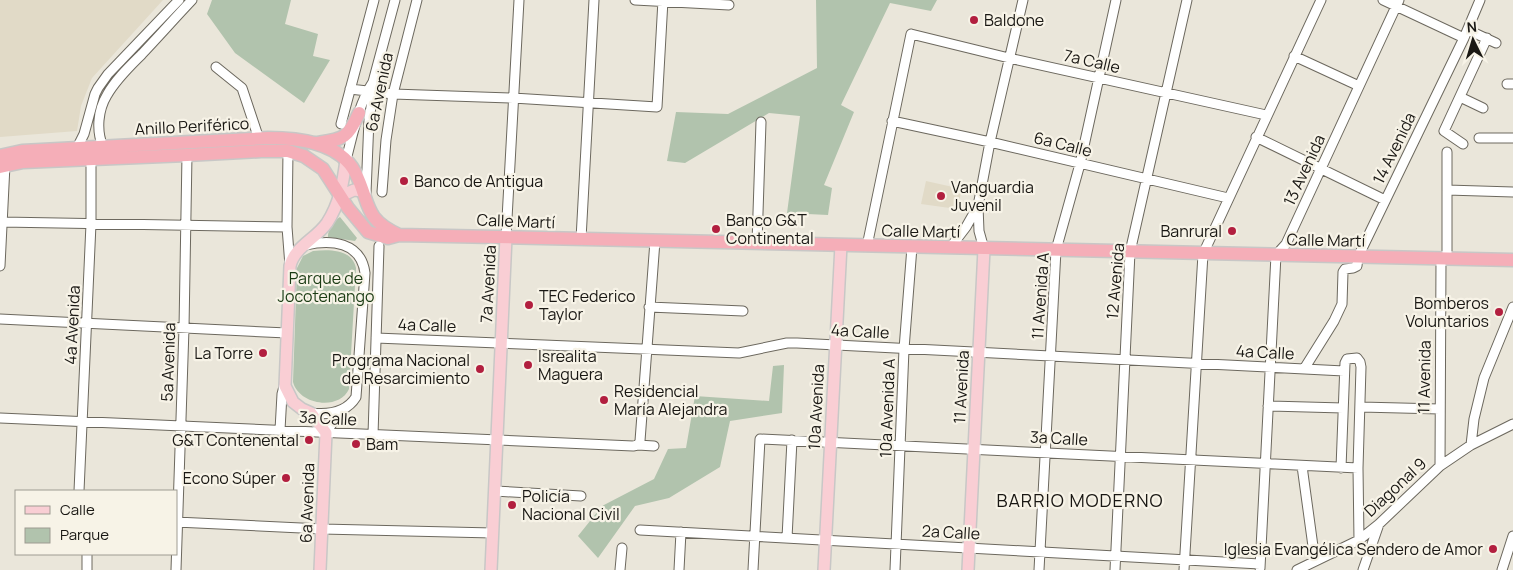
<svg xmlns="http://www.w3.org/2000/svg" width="1513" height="570" font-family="Manrope,sans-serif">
<rect width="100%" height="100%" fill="#eae6da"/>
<path fill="#e1dac7" d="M0,0H163L92,78L81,106L77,131L0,137Z
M926,181L962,189L957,209L921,204Z"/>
<path fill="#b1c3ad" d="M212,0H291L285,24L318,34L313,56L330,60L304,103L235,53L207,14Z
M816,0H937L931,11L890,3L841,105L854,112L824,185L832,188L828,215L787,213L800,116L769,113L685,163L667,161L676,112L728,114L817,68Z
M340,217L357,238L355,241L328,237C327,231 335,220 340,217Z
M313,251C329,249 352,249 356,268L349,389C339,411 299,405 293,382L297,268L303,256Z
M784,365L782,413L730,421L720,467L669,498L635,506L598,558L578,536L602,506L654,479L668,449L686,448L695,396L769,401L773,366Z"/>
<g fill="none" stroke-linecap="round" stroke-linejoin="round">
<defs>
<path id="minor" d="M635,0L729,5
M1383,0L1464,38
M1468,30L1496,43
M1294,56L1359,86
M216,67L242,88L259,139
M1507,84H1513
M350,89L393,94L513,98L657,107L663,0
M1460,97L1483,108
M892,121L990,142L1228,198
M341,124L374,0
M1256,137L1385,200
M1479,138H1513
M1463,144L1444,131L1487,38
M103,147C96,130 98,110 107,95C116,79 130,66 142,54C159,36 175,18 192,0
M77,148L84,134L95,94L98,88L108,74L179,0
M288,151L287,227L290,266
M346,160C353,134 358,105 373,82L395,0
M1447,190L1513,192
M382,192L386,140L393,94L417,0
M366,193L369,119L374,89
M2,222L287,227
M506,237L519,0
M581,239L594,0
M757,243L761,122
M306,245C331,239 361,242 365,273L356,397C346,413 328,415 311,413
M867,246L911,34L1009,58L1266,115
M950,248L966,227L978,206
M984,249L979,231L978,206L990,142L1023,0
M1447,259V152
M0,266L5,165
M649,307L743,311
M0,319L287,333
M376,338L739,353L787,343H797L1344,371
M1304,369L1334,321L1342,304L1343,272L1345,269L1353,268L1357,266L1358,257L1464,38L1480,0
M1268,406L1343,408
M1361,407L1440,409
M0,418L633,446L638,445L654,446
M280,430L282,394L285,383
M326,433L341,410
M373,435L379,246
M638,445L640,441L655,241
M1471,445L1474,419L1484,378L1513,307
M1302,466L1315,561
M1440,466L1441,259
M1341,468L1345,363L1347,359L1357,358L1360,362L1361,367L1358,468L1359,540
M79,491L91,224V160
M495,491L581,496
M176,522L322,529L493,533
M640,530L1260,564
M787,538L792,440
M1260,568L1276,255L1286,244L1399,0
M87,570V554
M176,570L184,328L187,155
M620,570L622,548
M679,570L681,532
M753,570L760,439L1358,468
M895,570L904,349L912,247
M1039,570L1056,250L1080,164L1116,0
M1115,570L1130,252L1187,0
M1184,570L1203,254L1321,0
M1297,570L1359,540L1379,524L1440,466L1471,445L1513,424
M1363,570L1379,524
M1502,570L1513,536"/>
<path id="major" d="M341,196L354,190L362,191
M320,570L326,433L311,413L302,409L293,402L285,386L290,266C294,247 316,239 327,223C340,203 343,183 346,160
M491,570L506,237
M824,570L841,245
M968,570L984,249"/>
<path id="highway" d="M316,143C343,139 347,140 359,113
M0,156L22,151L268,138C298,138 339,142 355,172C371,203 362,218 399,235
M0,167L23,162L187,155L261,151H288L304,156L323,169L348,208L368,232L388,238L399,235L496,237L1513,260"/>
</defs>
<use href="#minor" stroke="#6c685e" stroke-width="11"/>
<use href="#major" stroke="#c8c7c6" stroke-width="14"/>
<use href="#highway" stroke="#c8c7c6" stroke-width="15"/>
<use href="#minor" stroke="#fff" stroke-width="9"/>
<use href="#major" stroke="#f9ced4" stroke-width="11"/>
<use href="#highway" stroke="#f5aeb8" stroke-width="12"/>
</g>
<g fill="#b21f3f" stroke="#f7f3e7" stroke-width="2">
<circle cx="974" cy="20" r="5"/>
<circle cx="404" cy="181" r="5"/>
<circle cx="941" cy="196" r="5"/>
<circle cx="716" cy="229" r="5"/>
<circle cx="1232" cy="231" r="5"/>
<circle cx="529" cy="305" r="5"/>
<circle cx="1499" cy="312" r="5"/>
<circle cx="263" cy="353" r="5"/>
<circle cx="528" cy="365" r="5"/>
<circle cx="480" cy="369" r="5"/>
<circle cx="604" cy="400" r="5"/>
<circle cx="309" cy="440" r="5"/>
<circle cx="356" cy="444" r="5"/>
<circle cx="286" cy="478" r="5"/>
<circle cx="512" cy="505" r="5"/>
<circle cx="1493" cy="549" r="5"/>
</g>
<g text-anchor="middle" stroke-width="4.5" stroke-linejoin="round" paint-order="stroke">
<g font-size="16" fill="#191713" stroke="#f7f3e7" text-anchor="start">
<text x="984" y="26">Baldone</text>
<text x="414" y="187">Banco de Antigua</text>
<text x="951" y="193">Vanguardia<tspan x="951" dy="18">Juvenil</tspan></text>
<text x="726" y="226">Banco G&amp;T<tspan x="726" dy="18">Continental</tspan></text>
<text x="1222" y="237" text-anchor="end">Banrural</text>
<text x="539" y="302">TEC Federico<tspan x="539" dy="18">Taylor</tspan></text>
<text x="1489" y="309" text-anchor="end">Bomberos<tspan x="1489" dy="18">Voluntarios</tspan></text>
<text x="253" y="359" text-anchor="end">La Torre</text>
<text x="538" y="362">Isrealita<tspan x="538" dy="18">Maguera</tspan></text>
<text x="470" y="366" text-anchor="end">Programa Nacional<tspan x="470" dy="18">de Resarcimiento</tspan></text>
<text x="614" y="397">Residencial<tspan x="614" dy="18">María Alejandra</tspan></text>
<text x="299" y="446" text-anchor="end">G&amp;T Contenental</text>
<text x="366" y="450">Bam</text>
<text x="276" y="484" text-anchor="end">Econo Súper</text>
<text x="522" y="502">Policía<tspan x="522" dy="18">Nacional Civil</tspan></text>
<text x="1483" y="555" text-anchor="end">Iglesia Evangélica Sendero de Amor</text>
</g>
<g font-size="16" fill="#191713" stroke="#f7f3e7">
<text transform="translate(1092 61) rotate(13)" y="6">7a Calle</text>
<text transform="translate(379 92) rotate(-78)" y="6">6a Avenida</text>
<text transform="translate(192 126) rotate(-3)" y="6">Anillo Periférico</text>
<text transform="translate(1063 144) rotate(14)" y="6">6a Calle</text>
<text transform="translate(1394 148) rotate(-64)" y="6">14 Avenida</text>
<text transform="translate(1304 170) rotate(-65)" y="6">13 Avenida</text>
<text transform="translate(516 221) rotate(2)" y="6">Calle Martí</text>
<text transform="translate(921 231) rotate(1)" y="6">Calle Martí</text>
<text transform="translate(1326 240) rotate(1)" y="6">Calle Martí</text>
<text transform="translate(1115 281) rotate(-85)" y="6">12 Avenida</text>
<text transform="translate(488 284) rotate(-87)" y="6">7a Avenida</text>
<text transform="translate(1040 296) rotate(-86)" y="6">11 Avenida A</text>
<text transform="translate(72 325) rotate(-87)" y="6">4a Avenida</text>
<text transform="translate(427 325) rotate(2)" y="6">4a Calle</text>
<text transform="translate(860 331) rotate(3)" y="6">4a Calle</text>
<text transform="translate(1265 352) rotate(3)" y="6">4a Calle</text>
<text transform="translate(168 362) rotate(-88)" y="6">5a Avenida</text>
<text transform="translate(1424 377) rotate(-89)" y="6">11 Avenida</text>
<text transform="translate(961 387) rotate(-87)" y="6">11 Avenida</text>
<text transform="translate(816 407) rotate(-87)" y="6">10a Avenida</text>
<text transform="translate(887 408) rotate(-88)" y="6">10a Avenida A</text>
<text transform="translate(328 418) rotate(3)" y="6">3a Calle</text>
<text transform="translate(1059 438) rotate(3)" y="6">3a Calle</text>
<text transform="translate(1395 487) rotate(-43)" y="6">Diagonal 9</text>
<text transform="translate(307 503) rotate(-88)" y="6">6a Avenida</text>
<text transform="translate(951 532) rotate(3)" y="6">2a Calle</text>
</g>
<g font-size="16" fill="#1b3c14" stroke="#f7f3e7">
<text x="326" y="284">Parque de<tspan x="326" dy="18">Jocotenango</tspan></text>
</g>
<g font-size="18" letter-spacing="1" fill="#191713" stroke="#f7f3e7">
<text x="1080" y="507">BARRIO MODERNO</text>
</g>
</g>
<rect x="15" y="490" width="162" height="65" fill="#f7f3e7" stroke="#9e9b92"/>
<rect x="25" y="506" width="25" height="8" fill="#f9ced4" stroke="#9e9b92"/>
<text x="60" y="515" font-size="15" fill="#191713">Calle</text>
<rect x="25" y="528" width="25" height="15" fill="#b1c3ad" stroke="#9e9b92"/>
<text x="60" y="540" font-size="15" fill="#191713">Parque</text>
<g transform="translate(1473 40) rotate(355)" stroke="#f7f3e7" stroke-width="4" paint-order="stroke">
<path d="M0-4L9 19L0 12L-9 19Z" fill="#191713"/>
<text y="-8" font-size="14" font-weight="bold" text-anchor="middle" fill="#191713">N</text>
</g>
</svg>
